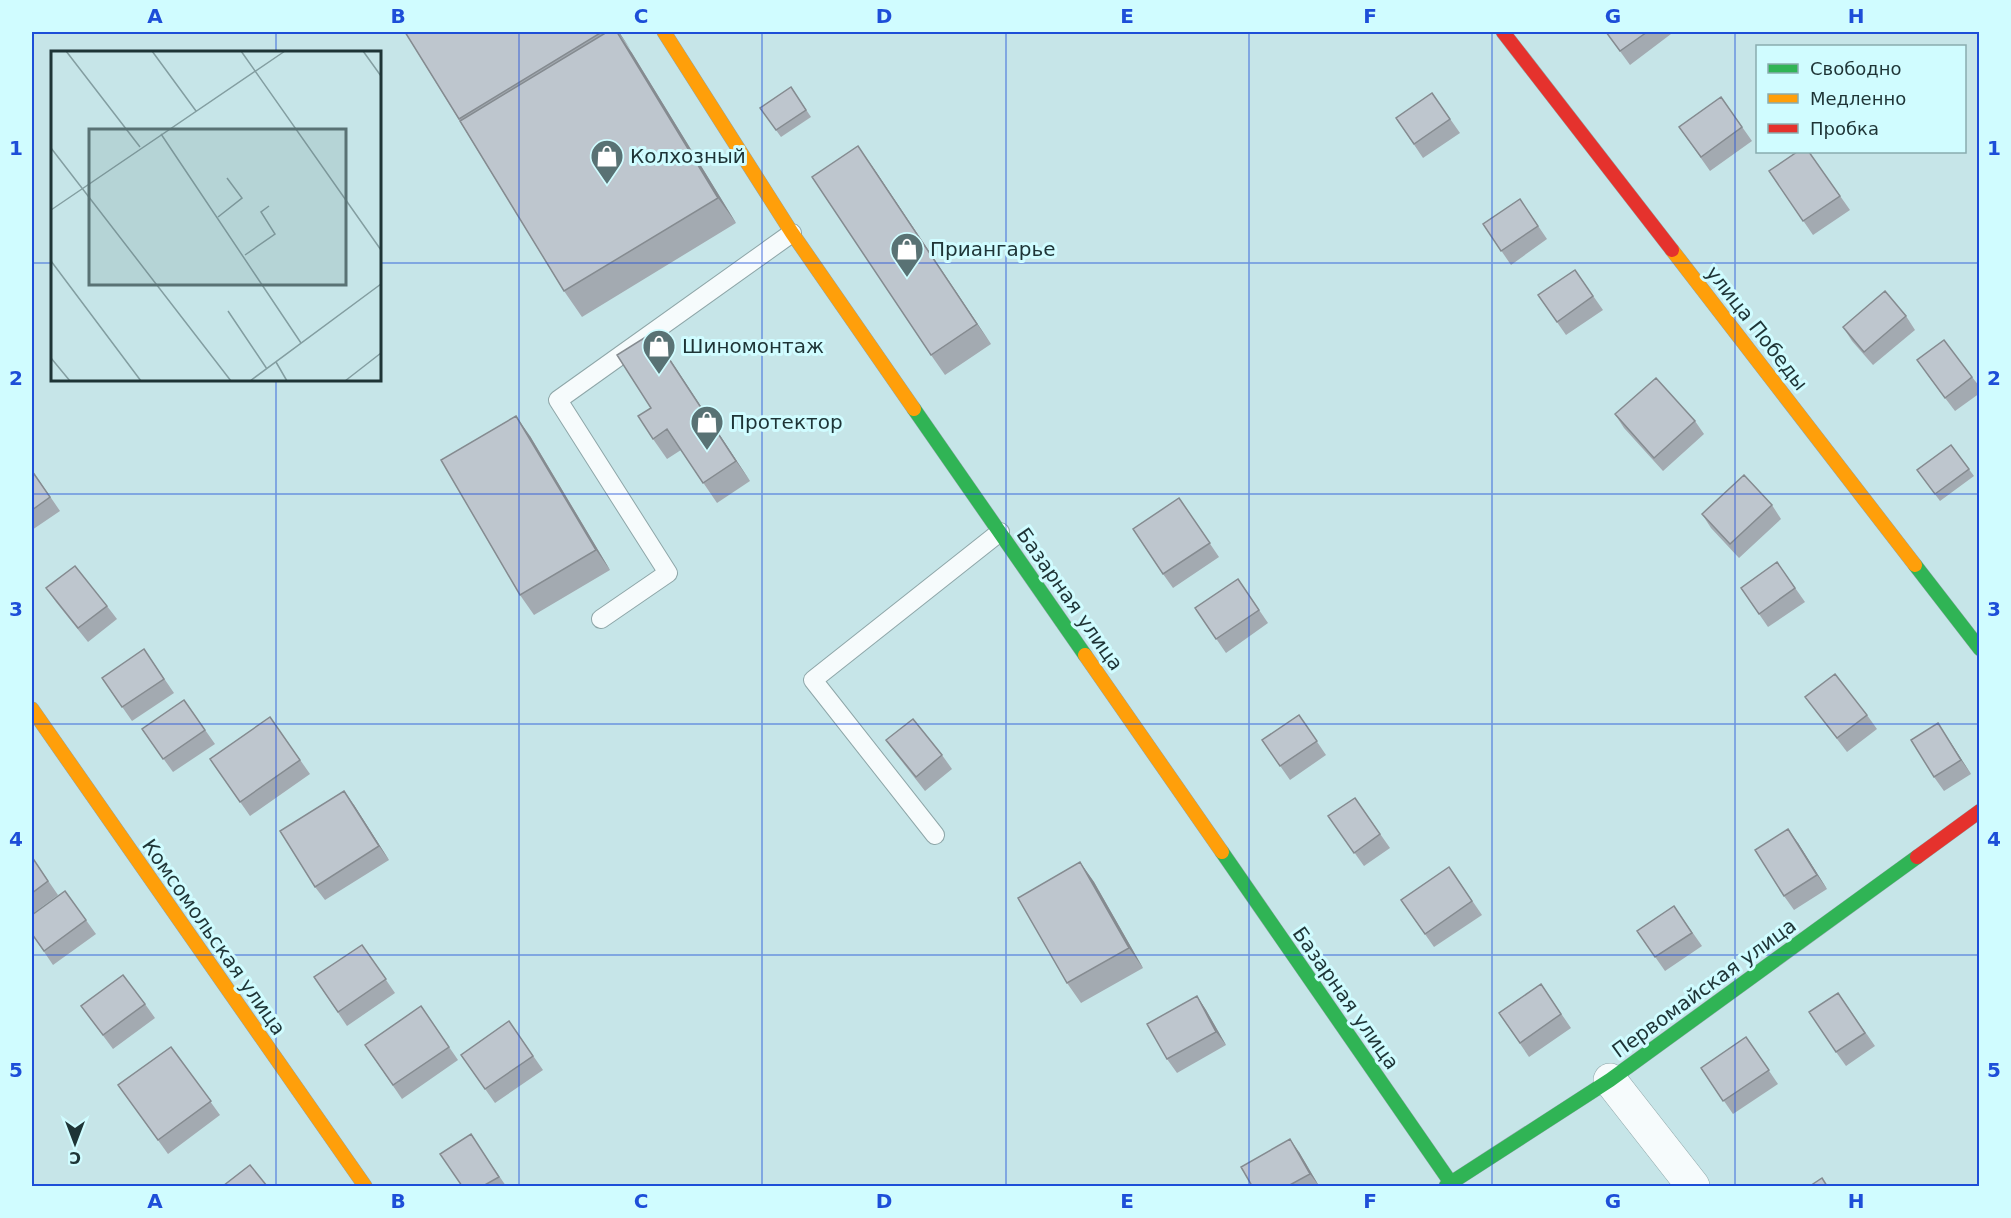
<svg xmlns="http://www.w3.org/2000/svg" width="2011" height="1218" font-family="'DejaVu Sans',sans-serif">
<rect width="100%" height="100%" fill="#c6e5e8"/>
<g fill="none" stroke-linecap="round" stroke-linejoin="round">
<defs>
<path id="lane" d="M601,619L668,573L558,400L792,233
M935,835L813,680L1000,532"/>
<path id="street" d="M1610,1080L1693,1186"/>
<path id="fast" d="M914,409L1085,655
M1915,565L1980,649
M1222,852L1451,1183
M1446,1186L1610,1080L1917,857"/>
<path id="slow" d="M664,32L792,233L914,409
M1672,250L1915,565
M1085,655L1222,852
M32,709L365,1186"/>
<path id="jam" d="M1503,32L1672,250
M1917,857L1980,811"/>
</defs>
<use href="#lane" stroke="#8ea6a8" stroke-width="20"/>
<use href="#street" stroke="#8ea6a8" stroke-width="34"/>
<use href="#fast" stroke="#8ea6a8" stroke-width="15"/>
<use href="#slow" stroke="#8ea6a8" stroke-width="15"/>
<use href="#jam" stroke="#8ea6a8" stroke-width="15"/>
<use href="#lane" stroke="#f6fbfc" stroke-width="18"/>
<use href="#street" stroke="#f6fbfc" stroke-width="33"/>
<use href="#fast" stroke="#30b455" stroke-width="14"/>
<use href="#slow" stroke="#ff9f0a" stroke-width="14"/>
<use href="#jam" stroke="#e5322d" stroke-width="14"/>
</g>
<path fill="#a3aab1" d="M405,32H619L736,223L582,317L564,291Z
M1606,32H1669L1671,34L1630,65Z
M791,87L811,117L781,137L760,108Z
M1432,93L1460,133L1423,158L1396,118Z
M1721,97L1752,141L1710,171L1679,127Z
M1809,152L1850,210L1813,235L1769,171Z
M872,166L991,344L945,375L931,355Z
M1520,199L1547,239L1511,265L1483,224Z
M1575,270L1603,310L1566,335L1538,295Z
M1906,316L1915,330L1873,365L1852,341L1843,327Z
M652,333L750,481L717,503L681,450L667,459L653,439L651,408Z
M1926,373L1972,377L1980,387V393L1955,411Z
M1615,414L1695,421L1704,434L1663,471L1624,428Z
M530,436L610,570L534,615L520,595Z
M1951,445L1974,476L1940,501L1917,470Z
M32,470L60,511L32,530Z
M1179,498L1219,557L1173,588L1163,574Z
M1772,505L1781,519L1739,558L1711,528L1702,514Z
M1777,562L1805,602L1768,627L1741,588Z
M1238,579L1268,623L1226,653L1195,608Z
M46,588L107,606L117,619L88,642L56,602Z
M144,649L174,693L132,721L102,678Z
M1805,697L1867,715L1877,729L1847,752Z
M184,700L215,744L173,772L142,729Z
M1299,715L1326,755L1290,780L1262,740Z
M270,717L310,774L250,816L210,759Z
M1947,737L1971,774L1944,791L1934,777Z
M886,740L942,755L952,769L925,791L896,754Z
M1355,798L1390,848L1364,866L1328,816Z
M354,805L389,860L325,900L315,887Z
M1798,843L1827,889L1794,910L1784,896Z
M32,857L58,895L32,914Z
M1080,862L1094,882L1143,968L1081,1003L1067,983Z
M1449,867L1482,915L1434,947L1401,900Z
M65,891L96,934L53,965L32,934Z
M1674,906L1702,946L1665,971L1637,931Z
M362,945L395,993L347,1026L314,977Z
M1541,984L1571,1028L1529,1057L1499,1013Z
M1838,993L1875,1046L1846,1066L1836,1052Z
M1197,996L1206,1010L1226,1045L1177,1073L1167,1059Z
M145,1004L155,1018L113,1049L81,1006Z
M421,1006L458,1060L402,1099L365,1045Z
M509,1021L543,1070L495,1103L461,1055Z
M1746,1037L1778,1084L1733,1114L1701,1068Z
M171,1047L220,1115L168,1154L118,1085Z
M471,1134L480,1148L506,1186H462Z
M1299,1152L1319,1186H1252Z"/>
<path fill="#858b90" d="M617,32L632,53L736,223L718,198Z
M618,32H619L631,50Z
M858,146L872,166L991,344L977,324Z
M652,333L666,353L750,481L736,461Z
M516,416L530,436L610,570L596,550Z
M1938,723L1947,737L1971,774L1961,760Z
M344,791L354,805L389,860L379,846Z
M1788,829L1798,843L1827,889L1817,875Z
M1080,862L1094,882L1143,968L1129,948Z
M1197,996L1206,1010L1226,1045L1216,1032Z
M1290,1139L1299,1152L1319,1186L1310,1174Z"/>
<path fill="#bec6ce" stroke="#858b90" stroke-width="1.5" d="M405,32H602L459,119Z
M607,32H617L718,198L564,291L460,121Z
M1606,32H1647L1620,51Z
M791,87L806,110L776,130L760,108Z
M1432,93L1450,119L1414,144L1396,118Z
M1721,97L1742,127L1701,157L1679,127Z
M858,146L977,324L931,355L812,177Z
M1797,152H1809L1840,196L1803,221L1769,171Z
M1520,199L1538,226L1501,251L1483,224Z
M1575,270L1593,296L1557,322L1538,295Z
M1885,291L1906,316L1864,352L1843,327Z
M652,333L736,461L703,483L667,429L653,439L638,416L651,408L617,355Z
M1944,340L1972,377L1945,398L1917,360Z
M1656,378L1695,421L1654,458L1615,414Z
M516,416L596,550L520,595L441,460Z
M1951,445L1969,469L1935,494L1917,470Z
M32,471L50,497L32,510Z
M1744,475L1772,505L1730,544L1702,514Z
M1179,498L1210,543L1163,574L1133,529Z
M1777,562L1795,588L1759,614L1741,588Z
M75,566L107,606L78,628L46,588Z
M1238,579L1259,610L1216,639L1195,608Z
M144,649L164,679L122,707L102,678Z
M1835,674L1867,715L1837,738L1805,697Z
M184,700L205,730L163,759L142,729Z
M1299,715L1317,741L1280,766L1262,740Z
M270,717L300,760L240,802L210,759Z
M913,719L942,755L916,777L886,740Z
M1938,723L1961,760L1934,777L1911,740Z
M344,791L379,846L315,887L280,831Z
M1355,798L1380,834L1354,853L1328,816Z
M1788,829L1817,875L1784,896L1755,850Z
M32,857L48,881L32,893Z
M1080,862L1129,948L1067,983L1018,898Z
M1449,867L1472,901L1425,934L1401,900Z
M65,891L86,920L44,951L32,934V915Z
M1674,906L1692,933L1655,957L1637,931Z
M362,945L386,979L338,1012L314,977Z
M123,975L145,1004L103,1035L81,1006Z
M1541,984L1561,1014L1520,1043L1499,1013Z
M1838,993L1865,1033L1836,1052L1809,1012Z
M1197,996L1216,1032L1167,1059L1147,1024Z
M421,1006L449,1047L393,1085L365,1045Z
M509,1021L533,1056L485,1089L461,1055Z
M1746,1037L1769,1070L1723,1101L1701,1068Z
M171,1047L211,1101L158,1140L118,1085Z
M471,1134L499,1177L483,1186H462L440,1154Z
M1290,1139L1310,1174L1288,1186H1252L1241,1167Z
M250,1165L267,1186H223Z
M1822,1178L1827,1186H1810Z"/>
<path fill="none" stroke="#1d4ed8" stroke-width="1.5" stroke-opacity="0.55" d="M276,32V52M519,32V1186M762,32V1186M1006,32V1186M1249,32V1186M1492,32V1186M1735,32V1186M32,263H52M380,263H1980M276,380V1186M32,494H1980M32,724H1980M32,955H1980"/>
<defs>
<symbol id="shop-pin" viewBox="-11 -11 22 30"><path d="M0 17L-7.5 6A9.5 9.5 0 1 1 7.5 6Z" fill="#597274" stroke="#d0fcff"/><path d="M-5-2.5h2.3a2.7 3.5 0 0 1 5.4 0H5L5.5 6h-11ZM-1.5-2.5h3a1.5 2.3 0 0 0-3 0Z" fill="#fff"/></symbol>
</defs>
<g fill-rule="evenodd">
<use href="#shop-pin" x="588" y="137" width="38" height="52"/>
<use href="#shop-pin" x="888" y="230" width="38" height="52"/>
<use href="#shop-pin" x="640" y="327" width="38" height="52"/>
<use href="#shop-pin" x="688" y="403" width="38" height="52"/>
</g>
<g text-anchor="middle" stroke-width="6" stroke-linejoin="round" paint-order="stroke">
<g font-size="20" fill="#1e3436" stroke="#d0fcff" text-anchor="start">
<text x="630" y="163">Колхозный</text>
<text x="930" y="256">Приангарье</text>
<text x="682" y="353">Шиномонтаж</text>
<text x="730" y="429">Протектор</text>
</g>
<g font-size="20" fill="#1e3436" stroke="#d0fcff">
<text transform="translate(1757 328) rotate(52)" y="7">улица Победы</text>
<text transform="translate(1070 599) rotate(55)" y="7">Базарная улица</text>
<text transform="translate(214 937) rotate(55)" y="7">Комсомольская улица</text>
<text transform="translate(1704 988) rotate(-36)" y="7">Первомайская улица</text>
<text transform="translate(1346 998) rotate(55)" y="7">Базарная улица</text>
</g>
</g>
<g transform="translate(51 51)">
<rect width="330" height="330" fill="#c6e5e8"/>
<path fill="none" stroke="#839ea1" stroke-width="1.5" d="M15,0L89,96M101,0L145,60M190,0L330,199M312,0L330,25M110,83L250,292M0,97L180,330M0,159L234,0M167,166L191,147L176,127M194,204L224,183L210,161L218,155M0,210L90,330M177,260L216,318M0,307L19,330M225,311L236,330M199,330L330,233M294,330L330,302"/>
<path fill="#597274" fill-opacity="0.15" stroke="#597274" stroke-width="3" d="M38,78H295V234H38Z"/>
<rect width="330" height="330" fill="none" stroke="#1e3436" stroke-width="3"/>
</g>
<rect width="2011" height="1218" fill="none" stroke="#d0fcff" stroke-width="66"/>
<rect x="1756" y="45" width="210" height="108" fill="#d0fcff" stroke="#89acaf" stroke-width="1.5"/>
<rect x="1768" y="64" width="30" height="9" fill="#30b455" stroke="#89acaf" stroke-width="1.5"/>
<text x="1810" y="75" font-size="18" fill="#1e3436">Свободно</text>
<rect x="1768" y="94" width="30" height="9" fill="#ff9f0a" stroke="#89acaf" stroke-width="1.5"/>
<text x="1810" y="105" font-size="18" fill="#1e3436">Медленно</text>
<rect x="1768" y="124" width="30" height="9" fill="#e5322d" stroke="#89acaf" stroke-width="1.5"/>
<text x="1810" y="135" font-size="18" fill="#1e3436">Пробка</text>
<g transform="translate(75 1143) rotate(180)" stroke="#d0fcff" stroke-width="4.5" paint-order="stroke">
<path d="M0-4.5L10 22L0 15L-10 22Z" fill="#1e3436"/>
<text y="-9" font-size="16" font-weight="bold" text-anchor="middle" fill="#1e3436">С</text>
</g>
<rect x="33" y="33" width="1945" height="1152" fill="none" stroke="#1d4ed8" stroke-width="2"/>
<g font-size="20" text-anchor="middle" font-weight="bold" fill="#1d4ed8">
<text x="155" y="23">A</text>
<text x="398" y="23">B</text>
<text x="641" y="23">C</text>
<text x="884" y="23">D</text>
<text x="1127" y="23">E</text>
<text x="1370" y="23">F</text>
<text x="1613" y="23">G</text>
<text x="1856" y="23">H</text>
<text x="16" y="155">1</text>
<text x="1994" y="155">1</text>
<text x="16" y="385">2</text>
<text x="1994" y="385">2</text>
<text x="16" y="616">3</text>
<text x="1994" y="616">3</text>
<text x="16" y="846">4</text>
<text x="1994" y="846">4</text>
<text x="16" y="1077">5</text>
<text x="1994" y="1077">5</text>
<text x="155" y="1208">A</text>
<text x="398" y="1208">B</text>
<text x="641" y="1208">C</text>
<text x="884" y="1208">D</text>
<text x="1127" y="1208">E</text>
<text x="1370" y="1208">F</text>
<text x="1613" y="1208">G</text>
<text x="1856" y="1208">H</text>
</g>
</svg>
